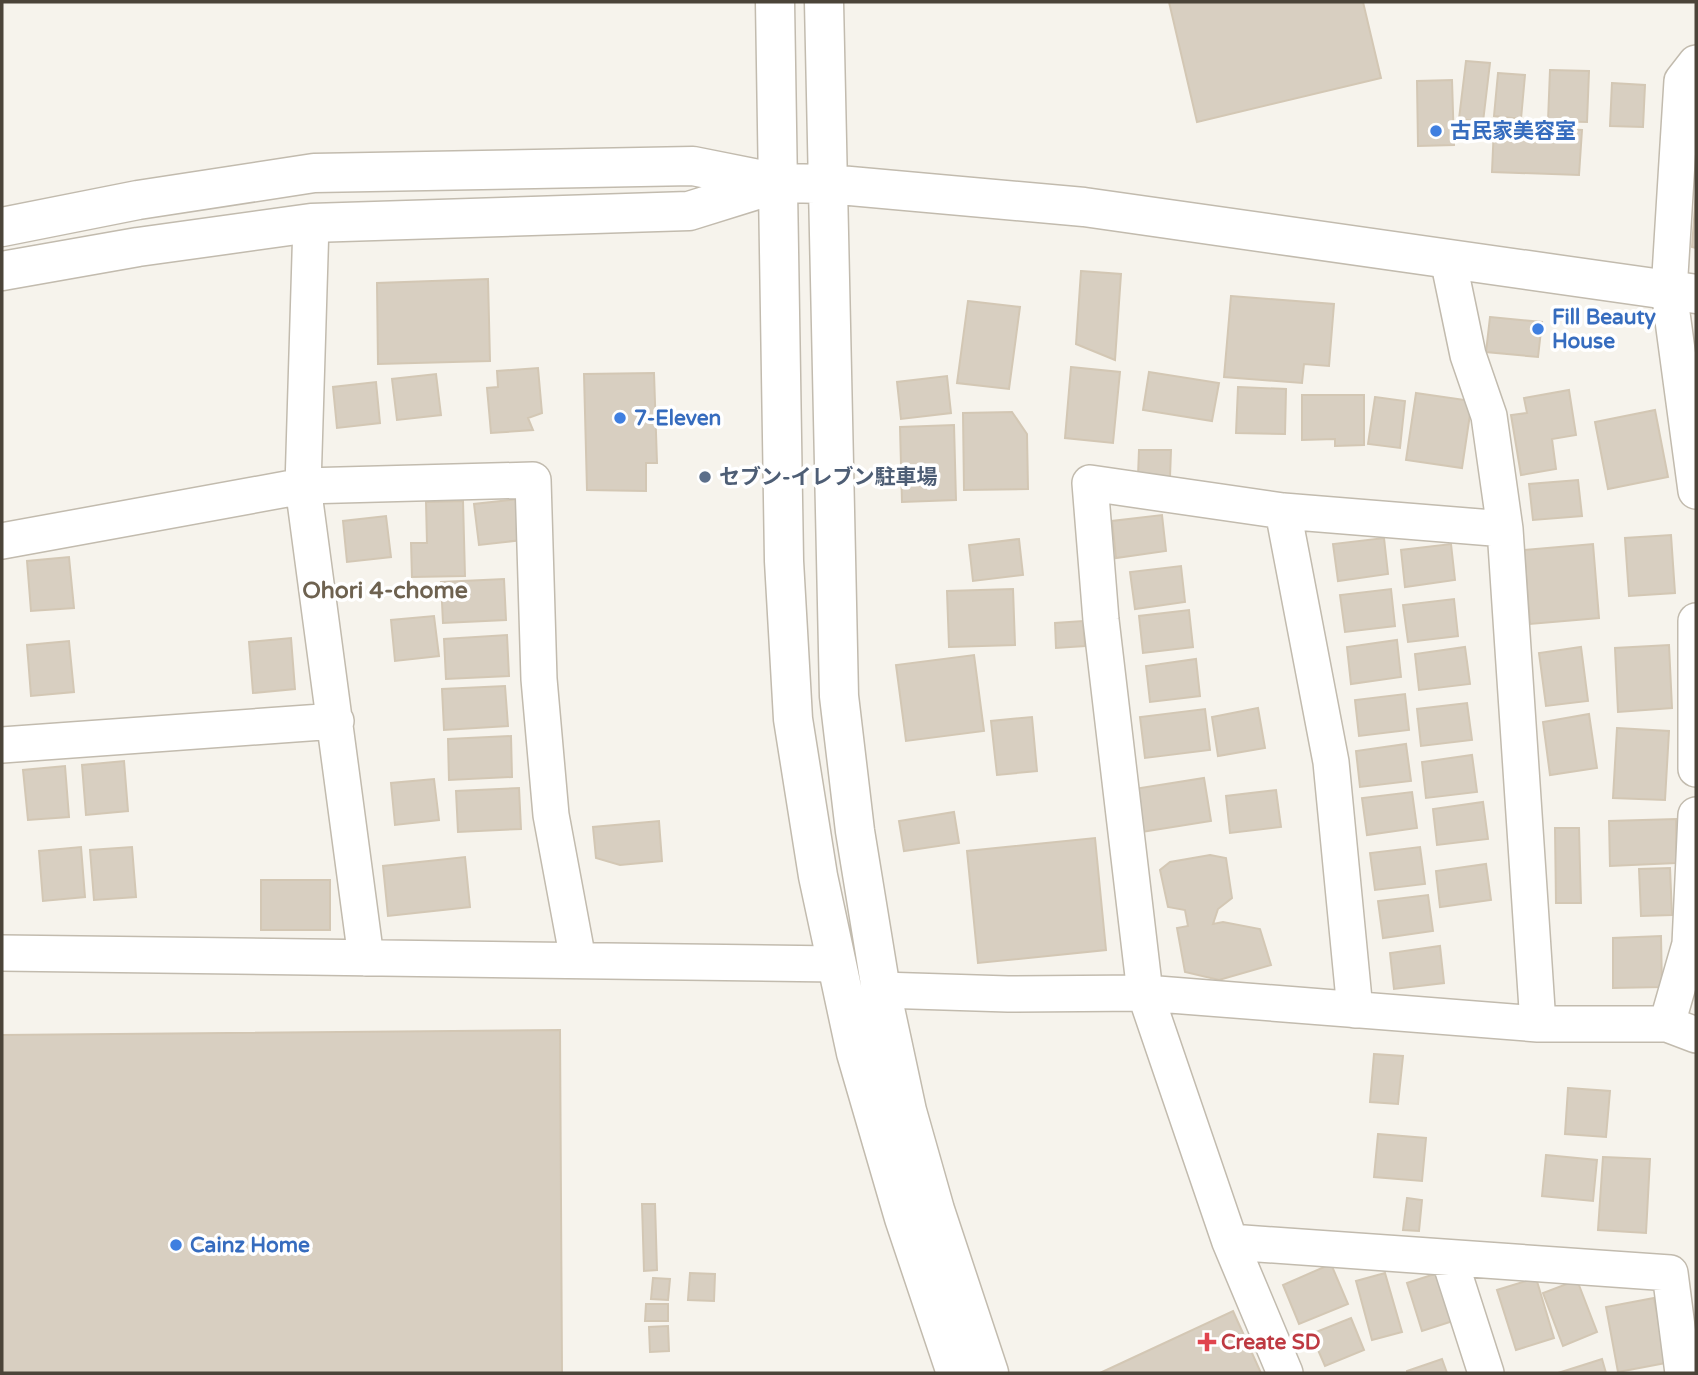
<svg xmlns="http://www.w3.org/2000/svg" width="1698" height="1375" font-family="'Varela Round','Noto Sans JP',sans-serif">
<rect width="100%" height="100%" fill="#f6f3ec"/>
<path fill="#d8cfc1" stroke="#d3c7b4" stroke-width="2" d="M1169,2H1363L1381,78L1197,122Z
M1466,61L1490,63L1483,122L1459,119Z
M1550,70L1589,71L1587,122L1548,121Z
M1498,73L1525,75L1521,119L1494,116Z
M1452,80L1454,145L1418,146L1417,81Z
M1612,83L1645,85L1643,127L1610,126Z
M1494,126L1582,130L1579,175L1492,172Z
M1696,192V248L1692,247Z
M1081,271L1121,274L1115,360L1076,344Z
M488,279L490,361L378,364L377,283Z
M1231,296L1334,304L1329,366L1304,364L1302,383L1224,377Z
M968,301L1020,307L1009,389L957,383Z
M1490,317L1542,322L1538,357L1486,352Z
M1071,367L1120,372L1113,443L1065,438Z
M538,368L542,413L528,418L533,430L491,433L487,388L498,387L497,371Z
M1149,372L1219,383L1212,421L1143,410Z
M654,373L657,463H646V491L587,490L584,374Z
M436,374L441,415L397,420L392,379Z
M947,376L951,413L901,419L897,382Z
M376,382L380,423L337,428L333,387Z
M1238,387L1286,389L1285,434L1236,433Z
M1569,390L1576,435L1552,439L1556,469L1521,475L1511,415L1527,413L1524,398Z
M1416,393L1472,401L1462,468L1406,460Z
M1302,395H1364V445L1335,446V439L1302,440Z
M1375,397L1405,401L1400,448L1368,444Z
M1655,410L1668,477L1608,489L1595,422Z
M1012,412L1027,434L1028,489L964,490L963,413Z
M954,425L956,500L902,502L900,427Z
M1139,450H1171L1170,477L1138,476Z
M1578,480L1582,516L1533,520L1529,484Z
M518,499L522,540L479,545L474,504Z
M463,501L465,576L412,577L411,543H427L426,502Z
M1162,515L1166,551L1116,558L1112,521Z
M386,516L391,557L347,562L343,521Z
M1671,535L1675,593L1629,596L1625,538Z
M1384,538L1388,574L1338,581L1333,544Z
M1019,539L1023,575L973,581L969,545Z
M1451,544L1455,580L1405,587L1401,550Z
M1593,544L1599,618L1530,624L1524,550Z
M69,557L74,608L31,611L27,561Z
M1181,566L1185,602L1135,609L1130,572Z
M504,579L506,620L443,623L441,582Z
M1013,589L1015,645L949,647L947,591Z
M1391,589L1395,626L1345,632L1340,595Z
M1454,599L1458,636L1408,642L1403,605Z
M1189,610L1193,647L1143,653L1139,616Z
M434,616L439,656L395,661L391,620Z
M1083,621L1085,646L1056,648L1055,623Z
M507,635L509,676L446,679L444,639Z
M291,638L295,689L253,693L249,642Z
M1397,640L1401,677L1351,684L1347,647Z
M69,641L74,692L31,696L27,645Z
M1669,645L1672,708L1618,712L1615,648Z
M1465,647L1470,684L1419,690L1415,654Z
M1581,647L1588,701L1546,706L1539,653Z
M974,655L984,731L906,741L896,665Z
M1196,659L1200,696L1150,702L1146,666Z
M505,686L508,726L444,730L442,689Z
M1405,694L1409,730L1359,736L1355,700Z
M1467,703L1472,740L1421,746L1417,709Z
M1258,708L1265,748L1218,756L1212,717Z
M1205,709L1210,750L1145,758L1140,717Z
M1589,714L1597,768L1550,775L1543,722Z
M1032,717L1037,771L997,775L991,721Z
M1617,728L1669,731L1665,800L1613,798Z
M511,736L512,777L449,780L448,739Z
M1406,744L1411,781L1360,787L1356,751Z
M1472,755L1477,792L1426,798L1422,762Z
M124,761L128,811L86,815L82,765Z
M65,766L69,817L28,820L23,770Z
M1204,778L1211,821L1141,832L1134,789Z
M434,779L439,820L395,825L391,783Z
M519,788L521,829L458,832L456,791Z
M1276,790L1281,827L1230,833L1226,796Z
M1412,792L1417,828L1367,835L1362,798Z
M1483,802L1488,839L1437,845L1433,809Z
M954,812L959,843L904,851L899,821Z
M1676,819V863L1610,866L1609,821Z
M659,821L662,861L620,865L596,858L593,827Z
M1555,828H1579L1581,903H1556Z
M1095,838L1106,950L978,963L967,851Z
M81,847L85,897L43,901L39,851Z
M132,847L136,897L94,900L90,850Z
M1420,847L1425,884L1375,890L1370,853Z
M1210,855L1226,858L1232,898L1218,909L1213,924L1223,922L1260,929L1271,965L1219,980L1185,972L1177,928L1188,926L1185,910L1168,907L1160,870L1170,862Z
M465,857L470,907L388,916L383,866Z
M1486,864L1491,900L1440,907L1436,871Z
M1670,868L1672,915L1641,916L1639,869Z
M261,880H330V930H261Z
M1428,895L1433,931L1383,938L1378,901Z
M1661,936L1662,987L1613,988V938Z
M1440,946L1444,983L1394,989L1390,953Z
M560,1030L562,1373H2V1035Z
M1374,1054L1403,1056L1398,1104L1370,1102Z
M1568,1088L1610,1091L1606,1137L1565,1134Z
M1378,1134L1426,1138L1422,1181L1374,1177Z
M1546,1155L1597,1160L1593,1201L1542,1196Z
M1603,1157L1650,1159L1646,1233L1598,1230Z
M1407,1198L1422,1200L1419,1231L1403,1230Z
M642,1204H655L657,1270L644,1271Z
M1331,1264L1348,1304L1299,1324L1283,1285Z
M1444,1271L1459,1319L1422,1331L1407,1283Z
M690,1273L715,1274L714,1301L688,1300Z
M1385,1273L1402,1332L1372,1340L1356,1281Z
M653,1278L670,1279L668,1300L651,1299Z
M1536,1278L1554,1338L1516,1350L1497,1290Z
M1577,1280L1597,1332L1563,1346L1543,1293Z
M1654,1298L1666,1363L1618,1372L1606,1307Z
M646,1304H668V1321H645Z
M1233,1311L1261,1373H1100Z
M1351,1318L1364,1350L1325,1366L1311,1334Z
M668,1326L669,1351L650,1352L649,1327Z
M1442,1359L1447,1373H1407V1371Z
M1602,1359L1606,1373H1558Z"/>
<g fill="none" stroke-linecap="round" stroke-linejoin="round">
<defs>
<path id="minor" d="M1696,63L1682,81L1669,291L1696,491
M311,223L303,486L366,958
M1448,259L1468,355L1489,416L1505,529L1538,1024
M1283,511L1331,762L1355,1010
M2,541L303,486L533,480L539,679L551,815L578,960
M1696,621V769
M2,745L336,721
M2,953L836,964
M881,990L1008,994L1145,993L1538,1024H1667L1696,1035
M1667,1024L1690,944L1696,815
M1230,1242L1670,1273L1683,1373
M1449,1258L1486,1373
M1285,1373L1230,1242L1145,993L1101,620L1090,483L1283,511L1505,529"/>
<path id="tertiary" d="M775,2L784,561L793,719L818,876L856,1053L904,1218L956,1373
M824,2L839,696L855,831L881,990L907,1111L935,1210L989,1373
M2,227L138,200L314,173L693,166L778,183L828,184L1084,207L1696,294
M2,271L138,247L311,223L689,211L776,184"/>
</defs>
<use href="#minor" stroke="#c2bbae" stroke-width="38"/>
<use href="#tertiary" stroke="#c2bbae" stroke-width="41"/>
<use href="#minor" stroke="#fff" stroke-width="35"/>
<use href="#tertiary" stroke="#fff" stroke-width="38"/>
</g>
<g fill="#3f7fe0" stroke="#fff" stroke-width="2.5">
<circle cx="1436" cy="131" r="7"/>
<circle cx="1538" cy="329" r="7"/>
<circle cx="620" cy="418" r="7"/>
<circle cx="176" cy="1245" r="7"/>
</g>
<circle fill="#5c6f8a" stroke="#fff" stroke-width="2.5" cx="705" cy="477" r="7"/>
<path fill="#e0444e" stroke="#fff" stroke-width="2.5" d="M1203.5 1331.5h7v7h7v7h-7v7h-7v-7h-7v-7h7z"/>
<g text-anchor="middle" stroke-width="7" stroke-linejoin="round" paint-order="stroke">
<g font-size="21" font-weight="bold" fill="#366cbe" stroke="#fff" text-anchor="start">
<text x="1450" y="138">古民家美容室</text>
<text x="1552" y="324">Fill Beauty<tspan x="1552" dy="24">House</tspan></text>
<text x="634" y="425">7-Eleven</text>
<text x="190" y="1252">Cainz Home</text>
</g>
<g font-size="21" font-weight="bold" fill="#4e5e75" stroke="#fff" text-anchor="start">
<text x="719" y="484">セブン-イレブン駐車場</text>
</g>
<g font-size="21" font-weight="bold" fill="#be3a42" stroke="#fff" text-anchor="start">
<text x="1221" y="1349">Create SD</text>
</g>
<g font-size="23" font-weight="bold" fill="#6e6250" stroke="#fff">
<text x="385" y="598">Ohori 4-chome</text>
</g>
</g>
<rect width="1698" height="1375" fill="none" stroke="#4b4439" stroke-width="7"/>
</svg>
